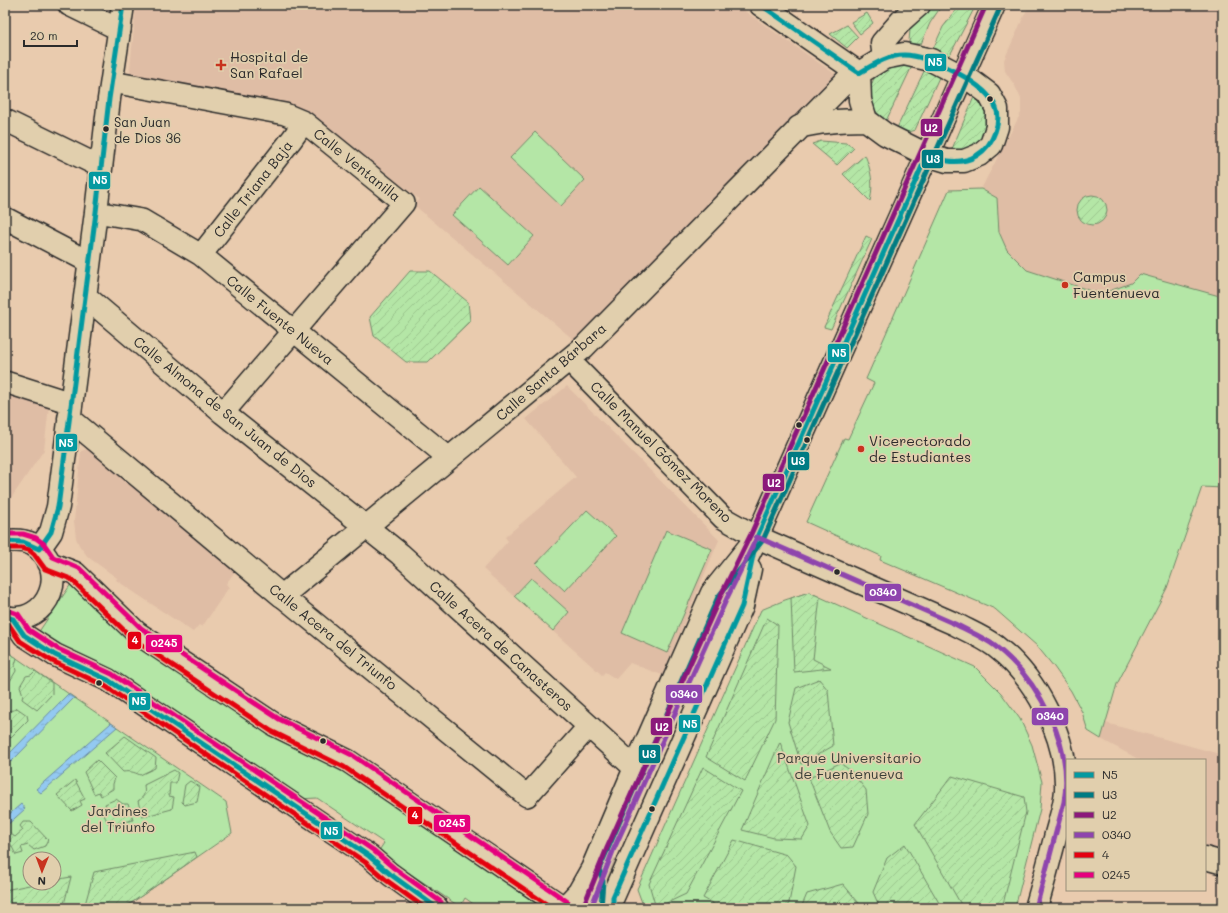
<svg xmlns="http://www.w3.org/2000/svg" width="1228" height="913" font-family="Mali,sans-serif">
<defs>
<pattern id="garden-furrows" width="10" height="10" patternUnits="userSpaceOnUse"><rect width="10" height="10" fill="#b4e6a6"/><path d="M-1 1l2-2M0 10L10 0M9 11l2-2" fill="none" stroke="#9bc58f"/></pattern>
<pattern id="water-ripples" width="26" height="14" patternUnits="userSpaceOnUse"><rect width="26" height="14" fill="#93c9f1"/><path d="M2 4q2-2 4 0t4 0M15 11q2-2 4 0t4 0" fill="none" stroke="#7fadcf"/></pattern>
</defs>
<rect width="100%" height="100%" fill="#e9cbae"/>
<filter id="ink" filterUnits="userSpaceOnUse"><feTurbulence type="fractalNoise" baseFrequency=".025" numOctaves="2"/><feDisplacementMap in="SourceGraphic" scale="8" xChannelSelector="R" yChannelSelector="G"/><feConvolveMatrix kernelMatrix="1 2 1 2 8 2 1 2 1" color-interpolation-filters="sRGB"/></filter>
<g filter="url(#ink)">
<path fill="#dfbda5" d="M136,5H736L835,74L574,340L414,205L419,199L316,118L306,112L129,80Z
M1029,5H1223V488L1202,487L1167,588L1117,684L1106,723L1223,755V851L1205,846V760H1140L1101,739L1088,731L1082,712L1071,691L1054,667L1037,646L995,609L880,560L881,556L806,522L844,438L848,439L874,383L866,379L949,190L981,189L1021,113V99L1015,86L1005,71L1004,60Z
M567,386L719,540L662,675L630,663L616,679L605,672L602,675L483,569L508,541L505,537L576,477L526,419Z
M5,392L49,406L44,450L5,507Z
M95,447L238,567L226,584L229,587L202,627L199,625L193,632L116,580L117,578L88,557L79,545L76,538L74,521L81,451Z"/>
<path fill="#b4e6a6" stroke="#708868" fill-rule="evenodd" d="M535,132L585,180L561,206L510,158Z
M479,186L534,236L508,265L452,215Z
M981,189L997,198L999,232L1007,250L1027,270L1101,294L1131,283L1140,274L1223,297V488L1202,487L1167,588L1117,684L1101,739L1088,731L1082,712L1071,691L1054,667L1037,646L995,609L880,560L881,556L806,522L844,438L848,439L874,383L866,379L949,190Z
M587,510L616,536L565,591L536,564Z
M666,530L712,549L667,653L622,633Z
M531,578L569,612L553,631L514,596Z
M71,584L338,767L552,908H479L465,898L460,907L378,852L384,843L317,798L298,799L67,653L38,633Z
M809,592L975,667L1001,693L1020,719L1032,745L1042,782L1040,809L1015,908H644L637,889L761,610L785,600Z
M5,650L226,802L232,833L124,908H5ZM30,859H54V883H30Z"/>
<path fill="url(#garden-furrows)" stroke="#708868" d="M933,5H942L930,23L921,44H911L909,42L910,29Z
M958,5H976L951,53L946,58L933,49L943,27L957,9Z
M867,13L873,23L860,34L851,22Z
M847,25L858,37L847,48L830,34Z
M914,62L886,121C866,106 866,89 879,70Z
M926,67L941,73L915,130L908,132L897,128Z
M974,97C980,103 985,108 987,116C990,132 978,148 961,150C958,150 955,149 952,149Z
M821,141L846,143L854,148L837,165L812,144Z
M865,155C871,170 874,184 870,201L843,174Z
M1077 210a15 15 0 1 1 30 0a15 15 0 1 1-30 0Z
M866,236L872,239L831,329L824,327Z
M410,271H430L468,302L470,321L428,362H406L374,336L370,317Z
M809,592L820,597L813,659L831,668L794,672L791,598Z
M767,618L778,625L775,719L745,781L706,757Z
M5,650L17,658L15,665L16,671L10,681L5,680Z
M35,671L52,683V694L37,710L22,699L23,695L20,686L26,676L31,675Z
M819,679L828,690L833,746L801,764L788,722L796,688Z
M17,708L27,715L28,720L9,739H5V711L14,710Z
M125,736L156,758L155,768L140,775C134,772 130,771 123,772L105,753Z
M780,742L810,826L802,839L774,838L742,830Z
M97,760L115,778L113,784V789L101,796L99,792L94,794L84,772Z
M840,763L851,771L866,790L868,814L853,847L841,848L830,832L809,778Z
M703,767L741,791L686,894L656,908L649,884Z
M174,770L178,773L176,783H170L169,796L174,797L172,809L142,817L138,801C145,796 145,793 144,785Z
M952,776L1024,797L1026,812L1002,908H963L915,824Z
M75,780L85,799L80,801L82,805L72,811L57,795Z
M190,781L200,787L197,802L185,805L182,802L185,785Z
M116,799L123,804H128L133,820L112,825L108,823L102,811L107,809L105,804Z
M23,822H31L48,840L45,846L34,850L28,845L21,847L23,853L16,855L7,837L11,834L15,837L23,830L20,826Z
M734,840L787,855L796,866L789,903L786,908H721L703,898Z
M905,844L942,908H880L873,892L887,858Z
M195,852L197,857L124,908H84L94,872Z
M71,877L63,908H5V890L39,883H54V880Z
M843,884L863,908H801L807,894Z"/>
<path fill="url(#water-ripples)" stroke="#698aa2" d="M68,694L74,698L11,762L6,757Z
M111,723L117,727L41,793L36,789Z
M21,804L25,809L5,827V818Z"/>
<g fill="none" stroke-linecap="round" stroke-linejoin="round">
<path stroke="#c3ab94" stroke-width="22" stroke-dasharray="22 11" stroke-linecap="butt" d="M591,908L613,851"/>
<defs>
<path id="street" d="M69,5L120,30
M112,82L285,114L304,122L404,203L223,413
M5,120L101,167
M96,212L142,220L201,255L449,458
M5,218L89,262
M201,255L292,139L304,122
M569,360L723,518L757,537
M5,382L71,403
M282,596L527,796L589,726"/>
<path id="secondary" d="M761,5L859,73
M884,58L882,43L902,20L919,5
M799,127C821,121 843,120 866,120
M85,296L223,413L400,554L635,768
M69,418L282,596L584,347L846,81L884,58L904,54L931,60L973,82L989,94L997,109V127L991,145L979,155L964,161H947L927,155L885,134L866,120L860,100L859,73
M39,549L51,532L58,507L96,212L109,99L123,5
M1205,858L1223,863"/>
<path id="primary" d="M757,537L955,624C968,631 983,637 995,646C1036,677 1068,738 1066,790C1065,806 1059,822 1055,838C1049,861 1043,885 1036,908
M5,541C14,540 24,540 32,544C72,567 49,627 5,617
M49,563L75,573L137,633L199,674L275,725L348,761L564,908L579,892L592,869L635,768L712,593L757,537
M13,619L24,635L55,655L108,680L369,856L390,874L437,908
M687,687L727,598L757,537L994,5
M605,908L613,897L742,606L750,569"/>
</defs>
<use href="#street" stroke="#2b2b2b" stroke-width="24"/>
<use href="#secondary" stroke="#2b2b2b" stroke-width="25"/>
<use href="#primary" stroke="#2b2b2b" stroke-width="25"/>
<use href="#street" stroke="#e1cfad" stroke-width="21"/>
<use href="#secondary" stroke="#e1cfad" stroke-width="22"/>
<use href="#primary" stroke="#e1cfad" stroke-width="22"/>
<defs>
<path id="bus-1" d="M5,541L23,542L39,549L51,532L58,507L96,212L109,99L123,5
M5,617L13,619L24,635L55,655L108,680L369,856L390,874L437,908
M613,908V897L742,606L757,537L927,155C934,157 941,160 948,161C969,164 988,153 995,132C998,124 999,115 996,108C987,83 929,55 904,55C888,55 873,65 859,73L761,5"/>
<path id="bus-2" d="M601,908L603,881L599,869L718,597L763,540L1000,8"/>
<path id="bus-3" d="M584,905L607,848L721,595L751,534L986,5"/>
<path id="bus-4" d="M757,537L955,624C968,631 983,637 995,646C1039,680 1074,746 1064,802L1036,908
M591,908L613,851L727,598L757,537"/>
<path id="bus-5" d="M5,548H21L29,550L34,554L45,569L71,579L133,639L271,731L344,767L552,908
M5,624L9,625L20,641L52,661L105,686L365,862L386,880L425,908"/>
<path id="bus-6" d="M5,534H23L36,538L44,544L53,557L79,568L141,628L279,719L352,755L568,902
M7,610L18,614L29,630L58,649L112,674L373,850L394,868L441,902"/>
</defs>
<use href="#bus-1" stroke="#e1cfad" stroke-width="8"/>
<use href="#bus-2" stroke="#e1cfad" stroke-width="8"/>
<use href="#bus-3" stroke="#e1cfad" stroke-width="8"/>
<use href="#bus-4" stroke="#e1cfad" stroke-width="8"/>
<use href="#bus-5" stroke="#e1cfad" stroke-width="8"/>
<use href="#bus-6" stroke="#e1cfad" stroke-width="8"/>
<use href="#bus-1" stroke="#0499a0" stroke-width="5"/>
<use href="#bus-2" stroke="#007b83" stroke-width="5"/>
<use href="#bus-3" stroke="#8b197b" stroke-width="5"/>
<use href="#bus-4" stroke="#8e44ad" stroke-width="5"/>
<use href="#bus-5" stroke="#e40010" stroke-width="5"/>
<use href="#bus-6" stroke="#e5007d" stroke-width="5"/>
</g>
</g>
<g fill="#c8321e" stroke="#e1cfad" stroke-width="1.5">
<path d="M219 59h4v4h4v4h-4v4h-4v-4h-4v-4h4z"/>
<circle cx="1065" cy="285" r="4"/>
<circle cx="861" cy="449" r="4"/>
</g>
<g fill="#2b2b2b" stroke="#e1cfad" stroke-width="1.5">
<circle cx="990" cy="99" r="3.5"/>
<circle cx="106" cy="129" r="3.5"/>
<circle cx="799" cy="425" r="3.5"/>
<circle cx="807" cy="440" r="3.5"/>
<circle cx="837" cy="572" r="3.5"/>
<circle cx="99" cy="683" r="3.5"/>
<circle cx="323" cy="741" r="3.5"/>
<circle cx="652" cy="809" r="3.5"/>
</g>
<g text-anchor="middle" stroke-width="3.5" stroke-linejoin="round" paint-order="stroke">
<g font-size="13" fill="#2b2b2b" stroke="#e1cfad" text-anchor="start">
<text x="114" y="127">San Juan<tspan x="114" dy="16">de Dios 36</tspan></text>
</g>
<g font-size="14" fill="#2b2b2b" stroke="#e1cfad" text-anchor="start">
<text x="230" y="62">Hospital de<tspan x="230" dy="16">San Rafael</tspan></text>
<text x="1073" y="282">Campus<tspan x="1073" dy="16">Fuentenueva</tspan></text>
<text x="869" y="446">Vicerectorado<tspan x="869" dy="16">de Estudiantes</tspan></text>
</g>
<g font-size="14" fill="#2b2b2b" stroke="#e1cfad">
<text transform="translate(357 165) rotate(39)" y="5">Calle Ventanilla</text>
<text transform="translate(253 189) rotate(-52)" y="5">Calle Triana Baja</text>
<text transform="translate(280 320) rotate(39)" y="5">Calle Fuente Nueva</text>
<text transform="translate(551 372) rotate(-41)" y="5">Calle Santa Bárbara</text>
<text transform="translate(225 412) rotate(39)" y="5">Calle Almona de San Juan de Dios</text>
<text transform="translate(661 452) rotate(45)" y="5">Calle Manuel Gómez Moreno</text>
<text transform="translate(333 637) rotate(39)" y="5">Calle Acera del Triunfo</text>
<text transform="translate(501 646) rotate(42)" y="5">Calle Acera de Canasteros</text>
</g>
<g font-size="14" fill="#393e37" stroke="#e1cfad">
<text x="849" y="763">Parque Universitario<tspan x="849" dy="16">de Fuentenueva</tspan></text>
<text x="118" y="816">Jardines<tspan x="118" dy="16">del Triunfo</tspan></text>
</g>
</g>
<g stroke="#e1cfad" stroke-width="1.5">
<rect x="924" y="53" width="23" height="19" rx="4" fill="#0499a0"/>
<rect x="920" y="118" width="23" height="19" rx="4" fill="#8b197b"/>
<rect x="921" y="149" width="23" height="20" rx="4" fill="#007b83"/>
<rect x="88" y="171" width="23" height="19" rx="4" fill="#0499a0"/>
<rect x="827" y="343" width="23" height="20" rx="4" fill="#0499a0"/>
<rect x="55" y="433" width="23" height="19" rx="4" fill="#0499a0"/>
<rect x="787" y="451" width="23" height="20" rx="4" fill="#007b83"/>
<rect x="762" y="473" width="23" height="19" rx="4" fill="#8b197b"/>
<rect x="864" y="583" width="38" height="19" rx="4" fill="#8e44ad"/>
<rect x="127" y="631" width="15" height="19" rx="4" fill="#e40010"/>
<rect x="145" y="634" width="38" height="19" rx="4" fill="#e5007d"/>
<rect x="665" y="684" width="38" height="20" rx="4" fill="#8e44ad"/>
<rect x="128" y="692" width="23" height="19" rx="4" fill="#0499a0"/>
<rect x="1031" y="707" width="38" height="19" rx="4" fill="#8e44ad"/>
<rect x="678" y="714" width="23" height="19" rx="4" fill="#0499a0"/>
<rect x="650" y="717" width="23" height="19" rx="4" fill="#8b197b"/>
<rect x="638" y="744" width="23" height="20" rx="4" fill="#007b83"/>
<rect x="407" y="806" width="16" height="19" rx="4" fill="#e40010"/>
<rect x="433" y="814" width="38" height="19" rx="4" fill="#e5007d"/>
<rect x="320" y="821" width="23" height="19" rx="4" fill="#0499a0"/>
</g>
<g font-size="11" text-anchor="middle" font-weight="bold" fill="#fff">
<text x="935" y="66">N5</text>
<text x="931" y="132">U2</text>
<text x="933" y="163">U3</text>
<text x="100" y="184">N5</text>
<text x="839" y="357">N5</text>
<text x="66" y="447">N5</text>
<text x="798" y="465">U3</text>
<text x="774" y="487">U2</text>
<text x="883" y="596">0340</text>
<text x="135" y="644">4</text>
<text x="164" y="647">0245</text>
<text x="684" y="698">0340</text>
<text x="139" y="705">N5</text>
<text x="1050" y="720">0340</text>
<text x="690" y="728">N5</text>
<text x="662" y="731">U2</text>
<text x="649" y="758">U3</text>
<text x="415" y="819">4</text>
<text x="452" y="827">0245</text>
<text x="331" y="835">N5</text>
</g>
<rect width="1228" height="913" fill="none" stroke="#e1cfad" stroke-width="20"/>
<rect x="10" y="10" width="1208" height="893" fill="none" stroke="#2b2b2b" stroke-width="1.5" filter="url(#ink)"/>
<rect x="1066" y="759" width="140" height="132" fill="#e1cfad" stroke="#988d79"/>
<rect x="1074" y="772" width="20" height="6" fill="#0499a0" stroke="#988d79"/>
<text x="1102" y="779" font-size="12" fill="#2b2b2b">N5</text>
<rect x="1074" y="792" width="20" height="6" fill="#007b83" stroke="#988d79"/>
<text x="1102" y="799" font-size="12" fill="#2b2b2b">U3</text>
<rect x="1074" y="812" width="20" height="6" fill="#8b197b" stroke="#988d79"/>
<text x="1102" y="819" font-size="12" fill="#2b2b2b">U2</text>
<rect x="1074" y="832" width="20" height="6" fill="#8e44ad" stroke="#988d79"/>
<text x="1102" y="839" font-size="12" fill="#2b2b2b">0340</text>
<rect x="1074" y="852" width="20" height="6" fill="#e40010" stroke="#988d79"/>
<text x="1102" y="859" font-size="12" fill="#2b2b2b">4</text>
<rect x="1074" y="872" width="20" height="6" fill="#e5007d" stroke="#988d79"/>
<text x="1102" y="879" font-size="12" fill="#2b2b2b">0245</text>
<g transform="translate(42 871) rotate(181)"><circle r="19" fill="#e1cfad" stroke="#988d79"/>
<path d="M0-3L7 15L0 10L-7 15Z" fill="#c8321e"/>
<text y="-6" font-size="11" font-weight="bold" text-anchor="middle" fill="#2b2b2b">N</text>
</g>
<path d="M24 40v6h53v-6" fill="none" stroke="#2b2b2b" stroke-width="2"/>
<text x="30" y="40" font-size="12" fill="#2b2b2b" stroke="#e1cfad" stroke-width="3" paint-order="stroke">20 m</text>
</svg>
